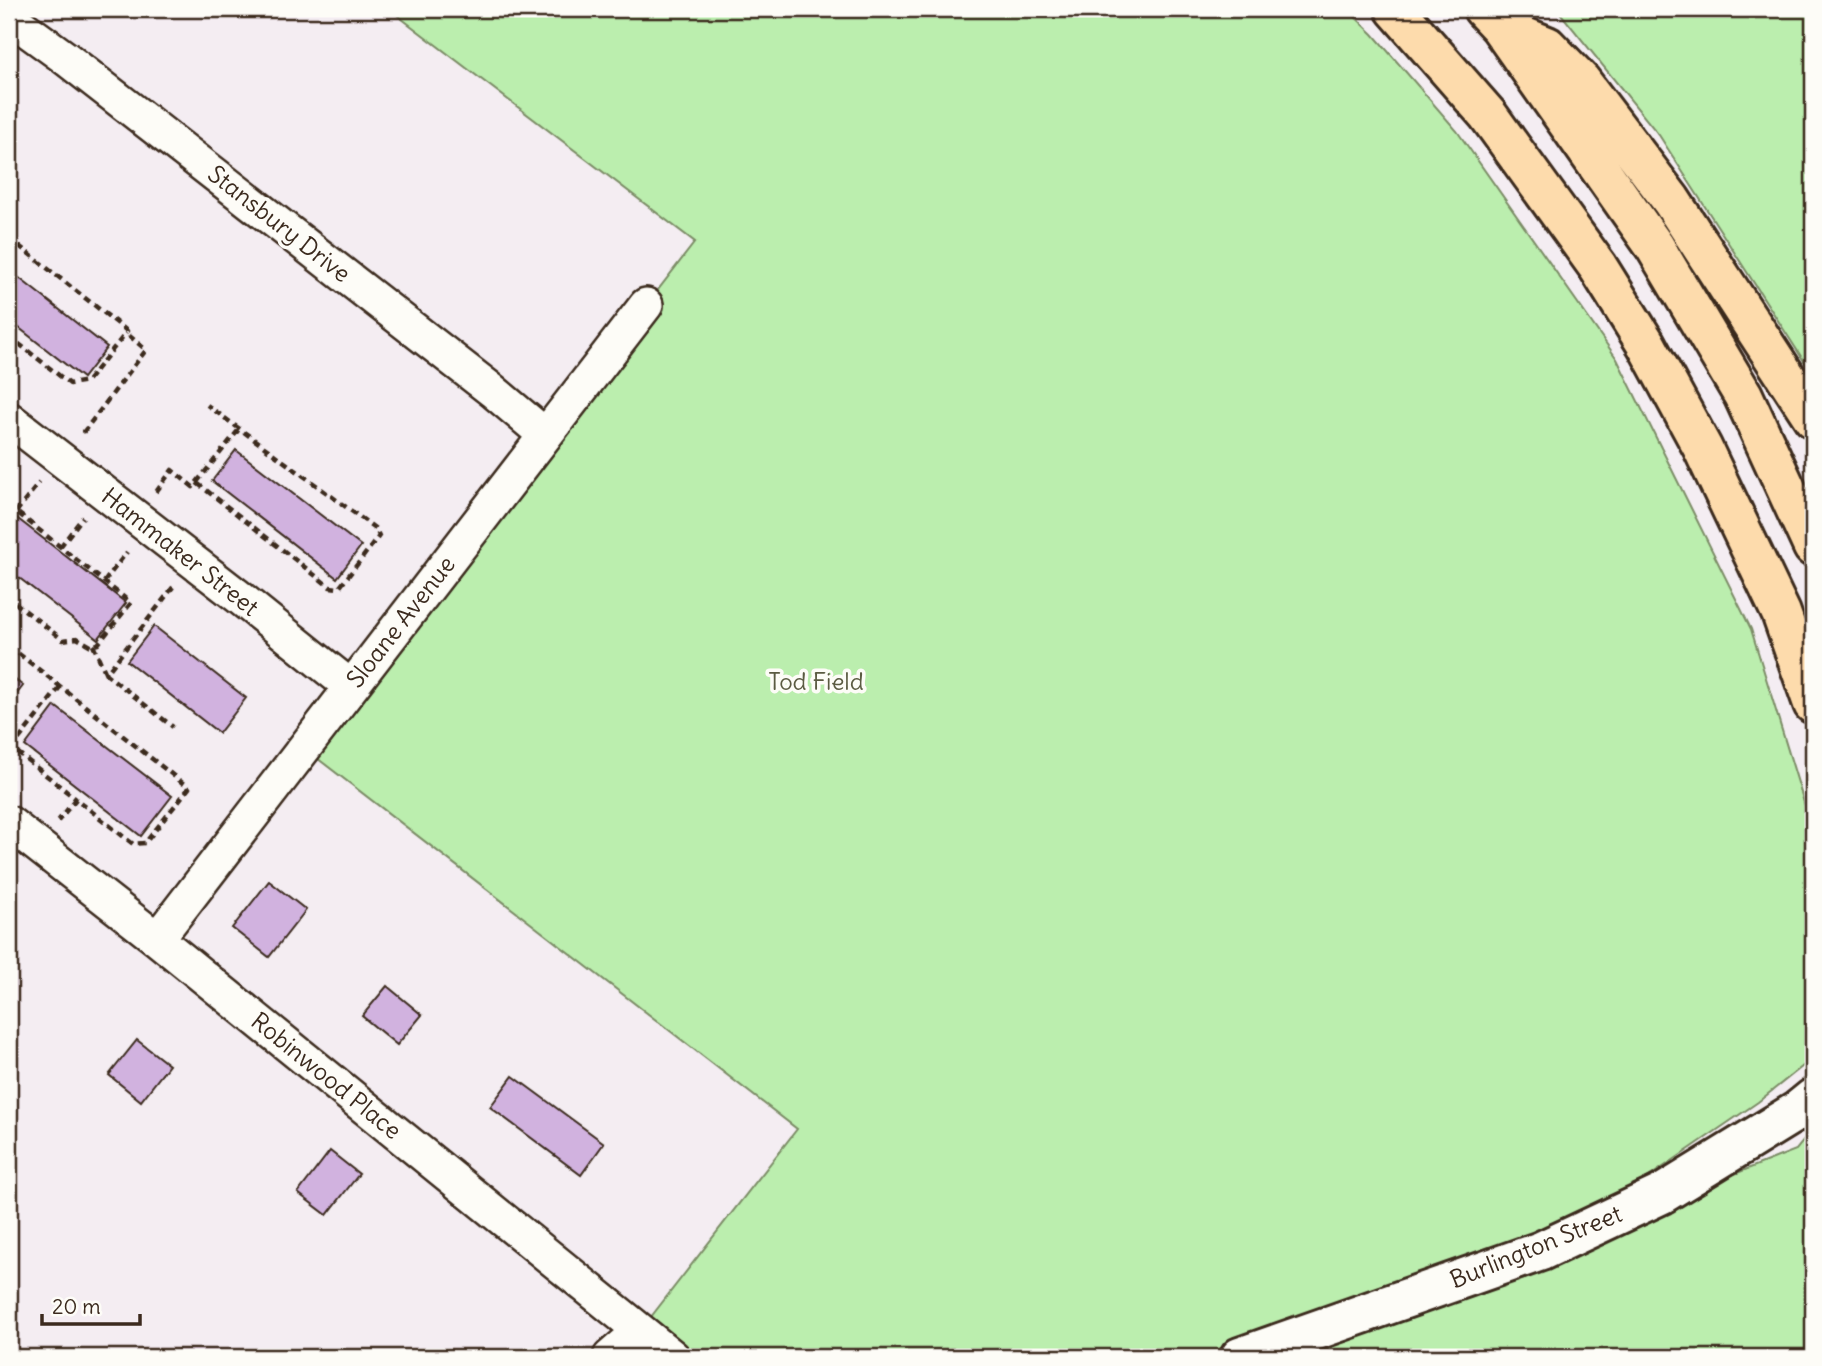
<svg xmlns="http://www.w3.org/2000/svg" width="1822" height="1366" font-family="Delius,sans-serif">
<rect width="100%" height="100%" fill="#f4edf2"/>
<filter id="ink" filterUnits="userSpaceOnUse"><feTurbulence type="fractalNoise" baseFrequency=".0143" numOctaves="2"/><feDisplacementMap in="SourceGraphic" scale="14" xChannelSelector="R" yChannelSelector="G"/><feConvolveMatrix kernelMatrix="1 2 1 2 8 2 1 2 1" color-interpolation-filters="sRGB"/></filter>
<g filter="url(#ink)">
<path fill="#eadbec" d="M165,1349L285,1350V1357H165Z"/>
<path fill="#bbeeae" stroke="#7b8c66" stroke-width="2" d="M389,9H1347L1373,34L1457,131L1617,359L1751,629L1813,832V1058L1758,1102L1545,1248L1796,1150L1813,1129V1357H673L640,1331L797,1129L304,748L695,242Z
M1557,9H1813V375L1659,135Z"/>
<path fill="#d1b2df" stroke="#3b2a1e" stroke-width="2" d="M9,270L107,347L83,378L9,320Z
M236,450L361,546L337,578L212,481Z
M9,512L126,603L98,639L9,570Z
M154,626L246,698L219,733L127,661Z
M9,675L23,686L9,704Z
M55,706L172,796L141,836L25,746Z
M269,881L306,910L269,957L232,928Z
M387,986L422,1015L397,1045L362,1016Z
M137,1040L169,1065L141,1101L109,1075Z
M513,1076L604,1143L581,1175L490,1107Z
M330,1151L359,1174L327,1215L298,1193Z"/>
<g fill="none" stroke-linecap="round" stroke-linejoin="round">
<defs>
<path id="minor" d="M9,17L64,57L493,391L545,435
M9,419L239,597L351,687
M9,823L157,939L673,1357
M157,939L646,305
M610,1357L640,1331"/>
<path id="tertiary" d="M1240,1357L1541,1251L1662,1194L1797,1111L1813,1098"/>
<path id="motorway" d="M1395,9L1488,115L1598,267L1646,344L1702,447L1781,613L1813,704
M1483,9L1500,27L1655,247L1743,395L1813,547
M1500,27L1547,46L1581,81L1671,200L1813,418"/>
</defs>
<use href="#minor" stroke="#3b2a1e" stroke-width="38"/>
<use href="#tertiary" stroke="#3b2a1e" stroke-width="44"/>
<use href="#motorway" stroke="#3b2a1e" stroke-width="44"/>
<path stroke="#3b2a1e" stroke-width="4.5" stroke-dasharray="7 5" stroke-linecap="butt" d="M9,238L127,331L126,333L146,350L82,434
M9,336L70,384L87,381L126,333
M197,483L330,587L339,588L379,536L376,529L207,405
M156,492L172,470L193,487L240,428
M9,506L131,603L98,644L91,646L77,638L63,640L9,598
M16,512L39,483
M60,547L83,517
M104,582L127,552
M173,587L106,674L173,727
M93,645L106,674
M9,646L189,788L145,843L133,844L76,799L58,821
M60,687L12,748L76,799"/>
<use href="#minor" stroke="#fdfcf7" stroke-width="33"/>
<use href="#tertiary" stroke="#fdfcf7" stroke-width="38"/>
<use href="#motorway" stroke="#fddbac" stroke-width="38"/>
</g>
</g>
<g text-anchor="middle" stroke-width="7" stroke-linejoin="round" paint-order="stroke">
<g font-size="24" fill="#3b2a1e" stroke="#fdfcf7">
<text transform="translate(279 224) rotate(38)" y="8">Stansbury Drive</text>
<text transform="translate(180 552) rotate(38)" y="8">Hammaker Street</text>
<text transform="translate(401 622) rotate(-52)" y="8">Sloane Avenue</text>
<text transform="translate(326 1076) rotate(39)" y="8">Robinwood Place</text>
<text transform="translate(1536 1247) rotate(-22)" y="8">Burlington Street</text>
</g>
<g font-size="24" fill="#5b5b42" stroke="#fdfcf7">
<text x="816" y="690">Tod Field</text>
</g>
</g>
<rect width="1822" height="1366" fill="none" stroke="#fdfcf7" stroke-width="35"/>
<rect x="18" y="18" width="1787" height="1331" fill="none" stroke="#3b2a1e" stroke-width="2.5" filter="url(#ink)"/>
<path d="M42 1314v10h98v-10" fill="none" stroke="#3b2a1e" stroke-width="3.5"/>
<text x="52" y="1314" font-size="21" fill="#3b2a1e" stroke="#fdfcf7" stroke-width="5" paint-order="stroke">20 m</text>
</svg>
